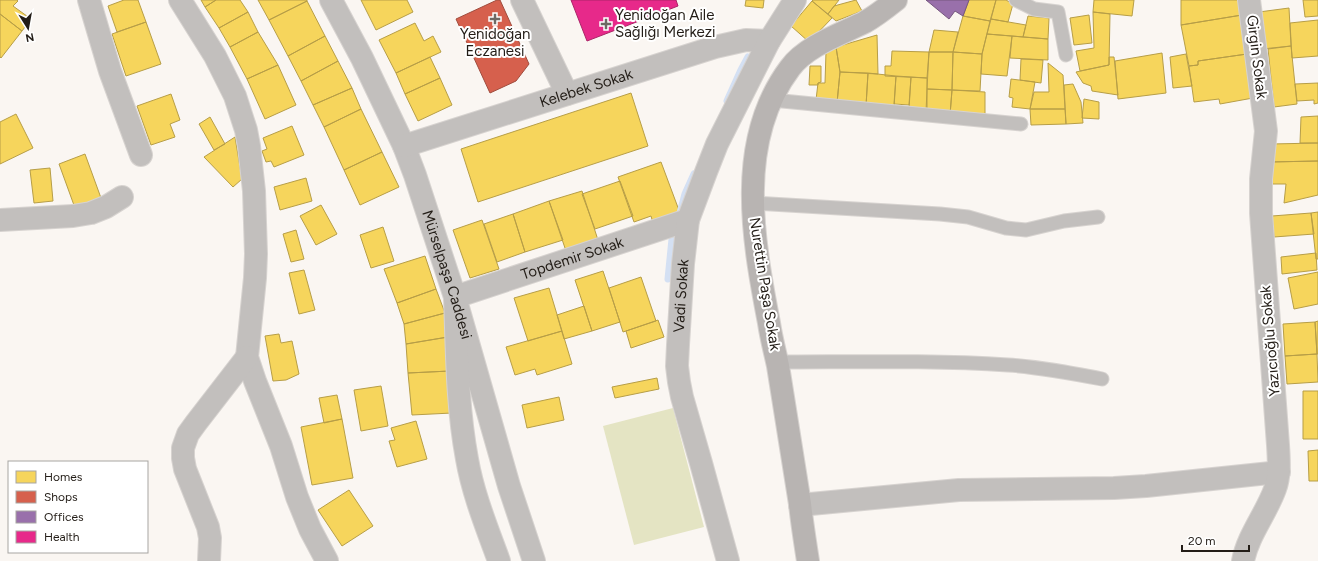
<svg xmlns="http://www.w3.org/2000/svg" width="1318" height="561" font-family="Figtree,sans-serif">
<rect width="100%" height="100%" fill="#faf6f2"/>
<path fill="#e4e4c3" d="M673,408L704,527L634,545L603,426Z"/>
<path fill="#f6d55c" stroke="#b79e47" d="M0,0H17L18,1L13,6L31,19L22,31L0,14Z
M124,0H138L146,22L117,32L108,6Z
M201,0H216L205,7Z
M216,0H240L248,12L219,28L205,7Z
M258,0H307V1L269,20Z
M361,0H407L413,12L376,30Z
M746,0H764L763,8L745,6Z
M813,0H839L828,14L812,1Z
M856,0L862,11L836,21L828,14L834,6Z
M969,0H996L990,21L963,16Z
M996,0H1006L1013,4L1008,22L991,19Z
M1094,0H1134L1132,16L1093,12Z
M1181,0H1240L1242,15L1181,25Z
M1303,0H1318V16L1305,17Z
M307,1L325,36L288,56L269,20Z
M812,1L832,18L809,42L791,26Z
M1289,8L1291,46L1262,49L1259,12Z
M248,12L258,32L230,47L219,28Z
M1093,12L1110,14L1109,65L1080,71L1076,51L1094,48Z
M0,14L22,31L1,58L0,57Z
M1089,15L1092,43L1074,45L1070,18Z
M1242,15L1247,54L1198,61V65L1189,66L1181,25Z
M963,16L990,21L982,54L953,52Z
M1028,16L1049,18L1048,39L1023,37Z
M991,19L1026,25L1023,37L987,34Z
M1318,20V56L1292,58L1290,23Z
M146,22L161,64L126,76L112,34Z
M415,23L424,41L433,36L441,52L396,73L379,40Z
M934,30L958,32L953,52H929Z
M258,32L278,65L247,79L230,47Z
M987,34L1012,36L1007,76L981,74L982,54Z
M877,35L878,74L840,72L836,47Z
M325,36L338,61L301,81L288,56Z
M1012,36L1048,39V60L1010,58Z
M1291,46L1297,104L1274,107L1268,49Z
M836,47L840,72L837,103L816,100L818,83H825L826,52Z
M892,51L929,52L927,78L885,76V66H891Z
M929,52H953L952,90L927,89Z
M953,52L982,54L980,91L952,90Z
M1162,53L1166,93L1118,99L1115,61Z
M1186,54L1192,86L1173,88L1170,57Z
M1247,54L1253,98L1220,104L1219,99L1194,102L1189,66L1198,65V61Z
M430,57L440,78L405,94L396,73Z
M1109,57H1114L1118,95L1092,91L1091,86L1083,83L1076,72L1109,65Z
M1021,59L1043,60L1041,83L1020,80Z
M338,61L352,88L313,105L301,81Z
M1048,63L1063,75L1065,109H1030L1034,92H1049Z
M278,65L296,105L265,119L247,79Z
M810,66H821V82L818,83V85H809Z
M840,72L868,73L866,106L837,103Z
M868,73L896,76L894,108L866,106Z
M896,76L911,77L909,105L894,104Z
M911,77L927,78V110L909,109Z
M440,78L452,105L418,121L405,94Z
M1011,79L1035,82L1030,109L1012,107L1013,98L1009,97Z
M1318,83V103L1314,104V100L1297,101L1295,84Z
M1073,84L1081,102L1083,123L1066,124L1064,85Z
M352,88L361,109L324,127L313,105Z
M927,89L952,90L950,115L926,112Z
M952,90L985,92V118L950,115Z
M631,93L648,146L478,202L461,149Z
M171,94L180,120L170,124L175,137L151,145L137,106Z
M1084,99L1099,102V119L1082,118Z
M361,109L382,152L344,170L324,127Z
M1030,109H1065L1066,124L1031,125Z
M16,114L33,148L0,164V122Z
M1318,116V143H1300L1301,117Z
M210,117L225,144L214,150L199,124Z
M292,126L304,155L274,167L271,161L266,162L262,151L267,149L263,138Z
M235,137L242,179L233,187L204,157Z
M1318,143V161L1269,162L1271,144Z
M382,152L399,187L360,205L344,170Z
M85,154L101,198L75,208L59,164Z
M1318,161V195L1284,203L1286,184H1268L1269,162Z
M661,162L680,213L653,223L651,216L634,222L618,177Z
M50,168L53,201L34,203L30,170Z
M306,178L312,201L280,210L274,187Z
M620,181L633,216L595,229L582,194Z
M582,191L598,240L566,251L549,201Z
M549,201L563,240L525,252L513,214Z
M321,205L337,234L316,245L300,216Z
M1318,212V259H1316L1311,213Z
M1311,213L1314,234L1274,237L1272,216Z
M513,214L525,252L497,262L484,224Z
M482,220L499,269L470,278L453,230Z
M383,227L394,261L371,268L360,235Z
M296,230L304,259L291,262L283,234Z
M1316,253L1317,270L1282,274L1281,257Z
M425,256L436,289L397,303L384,269Z
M304,270L315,310L299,314L289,273Z
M603,271L620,322L592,331L575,280Z
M1318,272V304L1294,309L1288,278Z
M641,277L656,321L623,332L609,288Z
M549,288L562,331L528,341L514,298Z
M436,289L445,313L404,324L397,303Z
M584,306L592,331L564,339L557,315Z
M445,313L448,337L406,344L404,324Z
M658,320L664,337L631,348L626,331Z
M1318,321V354H1317L1315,322Z
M1315,322L1317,354L1285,356L1283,324Z
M562,331L572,364L537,375L535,369L515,375L506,347Z
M279,334L281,343L292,341L299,374L286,380L273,381L265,336Z
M448,337L450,371L408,373L406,344Z
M1317,354L1318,382L1287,384L1285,356Z
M450,371L452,413L412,415L408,373Z
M657,378L659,389L615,398L612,387Z
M381,386L388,426L361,431L354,390Z
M1303,391H1318V439H1303Z
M337,395L342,419L324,423L319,398Z
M559,397L564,420L527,428L522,405Z
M342,419L353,478L312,485L301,427Z
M416,421L427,459L397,467L389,441L395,440L391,428Z
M1318,450V481H1309L1308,451Z
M349,490L373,526L342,546L318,510Z"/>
<path fill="#d6604d" stroke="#a04c3d" d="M497,0H500L529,64L516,81L490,93L456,19Z"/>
<path fill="#9970ab" stroke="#76577f" d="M926,0H969L963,16L955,11L949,19Z"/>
<path fill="#e7298a" stroke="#ac2568" d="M571,0H676L678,6L587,41Z"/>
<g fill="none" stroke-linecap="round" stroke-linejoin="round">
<path stroke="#d4e0f3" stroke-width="7" d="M727,101L741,70L748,57
M680,213L685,194L694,174
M668,279L672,239"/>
<defs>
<path id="lane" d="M1016,0L1034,9L1058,12L1066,55
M772,100L1021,124
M753,203L940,214L968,217L1006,228L1026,230L1064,221L1098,217
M777,362C854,362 931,360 1008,365C1040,367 1071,373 1102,379"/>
<g id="street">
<path d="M89,0L110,71L141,155"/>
<path d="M180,0L215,56L235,96L246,130L249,146L254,191L256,254L255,278L247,357L255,381L281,446L297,497L310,529L327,561"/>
<path id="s1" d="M331,0L362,58L404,146L415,175L455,297L509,486L534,561"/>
<path d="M522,0L567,94"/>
<path id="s2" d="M404,146L715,47L746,40L769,41"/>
<path d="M0,220L73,216L91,213L106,207L122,197"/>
<path d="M800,505L959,490L1114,488L1146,486L1279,472"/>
<path d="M209,561L210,538L208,527L185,469L183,458V448L188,434L196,423L247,357"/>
<path id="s3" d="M499,561C487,528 473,494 467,459C457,406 457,351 455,297L688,220"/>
<path id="s4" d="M728,561L701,463L682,397L679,382L677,366L678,345L683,264L688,220L706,172L717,144L769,41L795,0"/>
<path d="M1243,561C1248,535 1266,514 1275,489C1280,476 1279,460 1278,445L1261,213V179L1266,131L1249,0"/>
</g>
<path id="secondary" d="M808,561C805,542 802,523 800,504C793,458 785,412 778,366C775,352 771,337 769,323C753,240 735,141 790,68C806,46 841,34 865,22C876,16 886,8 896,0"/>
</defs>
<use href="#lane" stroke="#d7d3d0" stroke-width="15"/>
<use href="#street" stroke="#d7d3d0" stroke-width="24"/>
<use href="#secondary" stroke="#d7d3d0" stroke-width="24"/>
<use href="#lane" stroke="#c2bfbd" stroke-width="13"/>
<use href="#street" stroke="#c2bfbd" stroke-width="22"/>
<use href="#secondary" stroke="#b8b4b2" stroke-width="22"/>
</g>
<g fill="#6e6964" stroke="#fff" stroke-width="1.5">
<path d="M493 13h4v4h4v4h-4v4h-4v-4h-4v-4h4z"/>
<path d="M604 18h4v4h4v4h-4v4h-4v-4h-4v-4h4z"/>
</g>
<g text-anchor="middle" stroke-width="4" stroke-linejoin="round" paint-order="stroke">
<g font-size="15" fill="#231d17" stroke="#fff" text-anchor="start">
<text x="615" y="20">Yenidoğan Aile<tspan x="615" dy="17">Sağlığı Merkezi</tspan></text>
<text x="495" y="39" text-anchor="middle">Yenidoğan<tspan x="495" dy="17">Eczanesi</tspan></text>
</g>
<g font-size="15" fill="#231d17" stroke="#fff">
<text transform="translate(1257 57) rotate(83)" y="5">Girgin Sokak</text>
<text dy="5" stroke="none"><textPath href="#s2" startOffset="191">Kelebek Sokak</textPath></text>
<text dy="5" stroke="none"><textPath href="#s3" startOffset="393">Topdemir Sokak</textPath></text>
<text dy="5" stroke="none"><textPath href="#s1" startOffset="299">Mürselpaşa Caddesi</textPath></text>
<text transform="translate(765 284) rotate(81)" y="5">Nurettin Paşa Sokak</text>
<text dy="5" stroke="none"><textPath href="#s4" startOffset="272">Vadi Sokak</textPath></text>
<text transform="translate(1270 341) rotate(-95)" y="5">Yazıcıoğlu Sokak</text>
</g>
</g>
<rect x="8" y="461" width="140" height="92" fill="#ffffff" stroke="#a7a5a2"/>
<rect x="16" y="471" width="20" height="12" fill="#f6d55c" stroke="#a7a5a2"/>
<text x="44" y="481" font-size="12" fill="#231d17">Homes</text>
<rect x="16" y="491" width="20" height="12" fill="#d6604d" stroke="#a7a5a2"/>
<text x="44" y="501" font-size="12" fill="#231d17">Shops</text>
<rect x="16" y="511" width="20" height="12" fill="#9970ab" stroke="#a7a5a2"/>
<text x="44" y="521" font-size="12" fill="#231d17">Offices</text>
<rect x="16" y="531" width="20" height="12" fill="#e7298a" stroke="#a7a5a2"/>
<text x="44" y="541" font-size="12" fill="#231d17">Health</text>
<g transform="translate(28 28) rotate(169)" stroke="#ffffff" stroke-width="3" paint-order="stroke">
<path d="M0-3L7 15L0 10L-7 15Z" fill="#231d17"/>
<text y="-6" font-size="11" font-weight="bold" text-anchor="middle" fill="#231d17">N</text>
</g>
<path d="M1182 545v6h67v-6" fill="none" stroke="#231d17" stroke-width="2"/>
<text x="1188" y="545" font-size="12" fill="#231d17" stroke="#ffffff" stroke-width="3" paint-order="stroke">20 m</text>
</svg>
